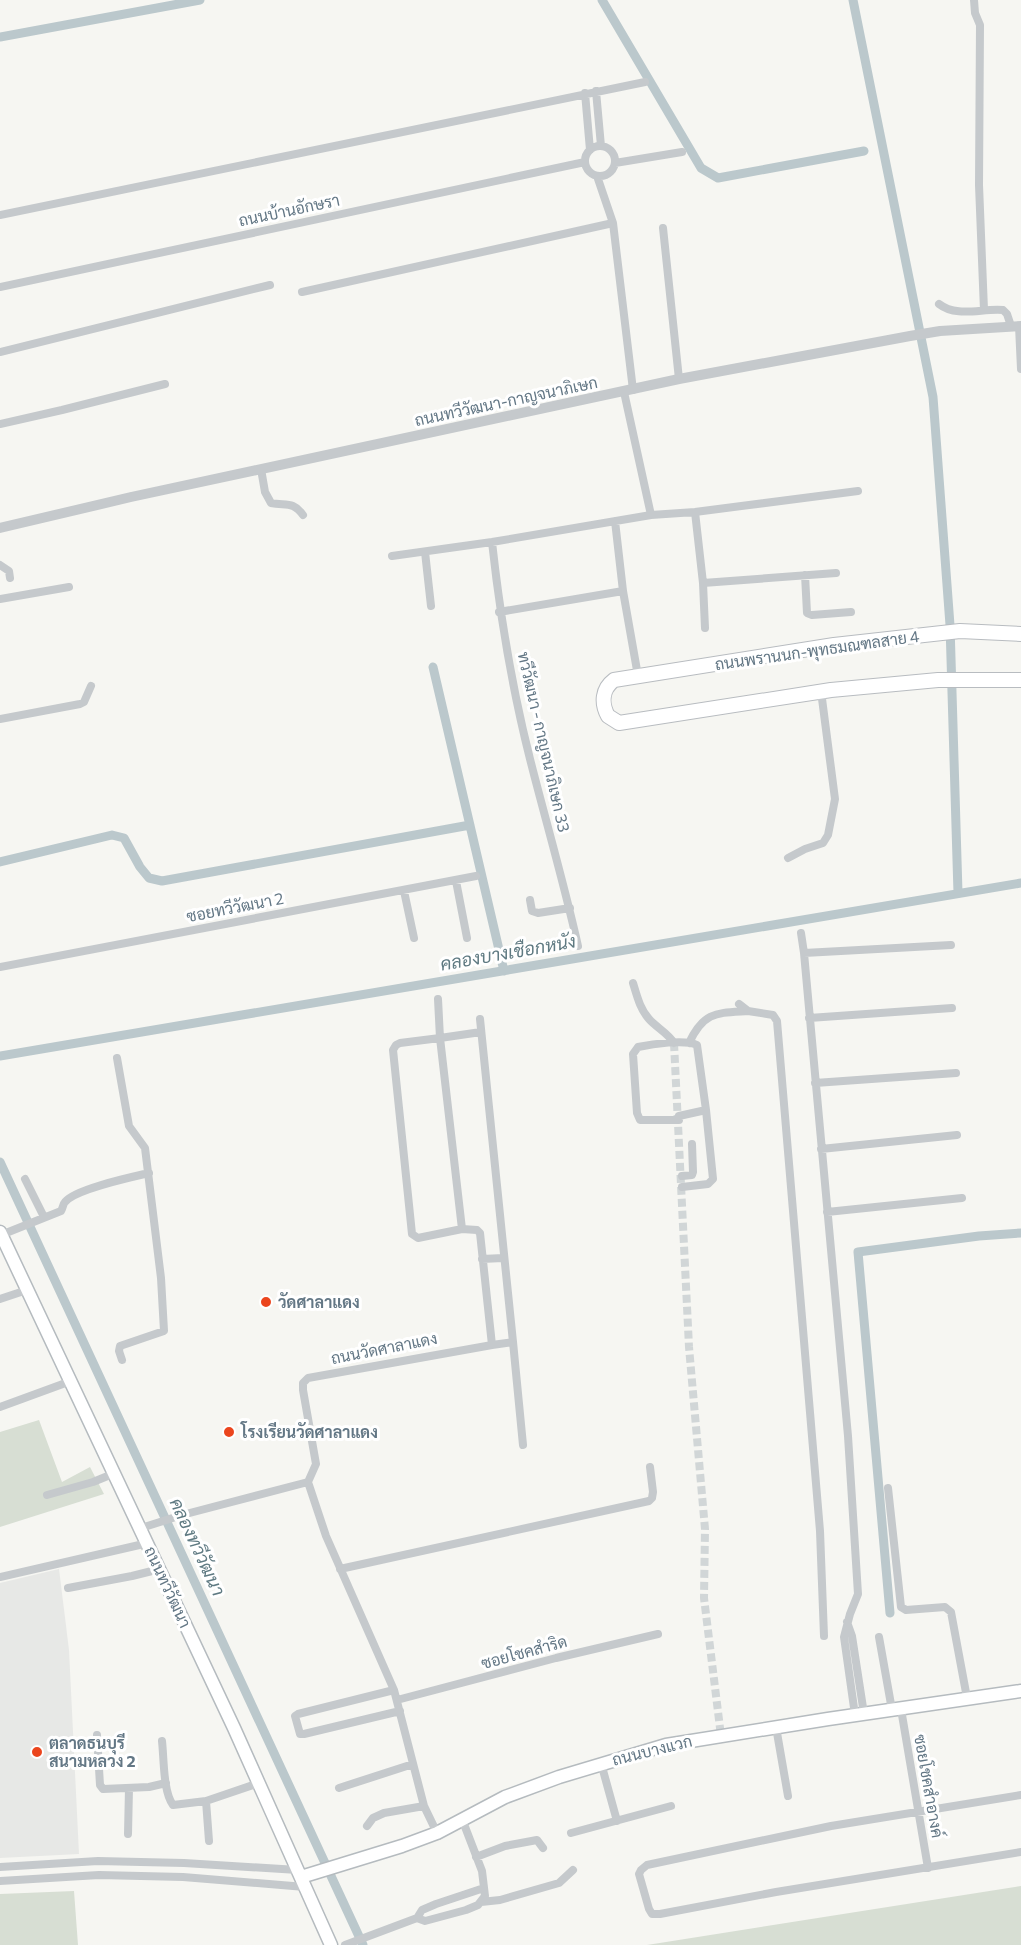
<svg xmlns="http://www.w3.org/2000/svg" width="1021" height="1945" font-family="Commissioner,Sarabun,sans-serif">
<rect width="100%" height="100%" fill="#f6f6f2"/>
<path fill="#e7e8e6" d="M59,1569L69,1650L79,1854L0,1858V1583Z"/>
<path fill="#d7ded3" d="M39,1420L62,1482L90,1467L104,1494L0,1527V1432Z
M1021,1886V1945H647Z
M74,1891L78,1945H0V1894Z"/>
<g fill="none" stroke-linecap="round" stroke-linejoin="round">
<path stroke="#bbc8cc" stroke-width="9" d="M602,0L701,168L718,178L864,151
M853,0L933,397L950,625L958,893
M0,37L200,0
M433,667L504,971
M0,862L112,835L124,838L140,867L149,878L162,881L470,825
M0,1056L1021,883
M0,1162L363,1945
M890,1613L858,1252L979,1236L1021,1233"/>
<path stroke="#d1d6d7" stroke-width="8" stroke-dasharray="8 4" stroke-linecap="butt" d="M674,1043L689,1347L705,1529L704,1598L721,1736"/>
<defs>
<path id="secondary" d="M0,1232L234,1728L331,1945
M301,1877L402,1846L437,1833L505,1797L559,1777L666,1745L828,1719L1021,1691"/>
<path id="primary" d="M1021,634L960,631L834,645L614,680C602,689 601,703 608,716L619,723L831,690L938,680H1021"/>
</defs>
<use href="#secondary" stroke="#b5bbbf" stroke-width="15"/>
<use href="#primary" stroke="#b8bcc0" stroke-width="16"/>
<path stroke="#c5c9cc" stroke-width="8" d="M974,0L975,13L980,25L979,185L984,310
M596,91L601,146
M585,93L590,150
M585 161a15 15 0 1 1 30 0a15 15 0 1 1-30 0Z
M615,163L682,152
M597,176L613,223L633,390
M0,215L645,82
M663,228L679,379
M0,287L585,162
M302,292L613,223
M939,304C957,318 982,308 1003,310L1007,314L1011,326
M1019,326L1021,369
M0,352L270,285
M624,392L651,515
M0,424L62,410L165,384
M261,469L265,492L271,503C286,506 293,501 303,515
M695,512L703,583L705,628
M615,521L623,591L638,676
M492,542C500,615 512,688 530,759C546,822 564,883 578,946
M425,552L431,606
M392,556L492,542L651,515L695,512L858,491
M0,565L9,571L10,578
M805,575L807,613L812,615L851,612
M703,583L836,573
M0,599L69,587
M499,612L623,591
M0,719L80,704L84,702L91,686
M788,858L805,849L823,843L828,835L835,799L821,691
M456,881L467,938
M404,891L414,938
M530,900L532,911L538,913L570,908
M801,933L804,953
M0,967L476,876
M633,983C637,996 640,1009 649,1019C657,1028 668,1033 674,1043
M739,1004L748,1011L773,1015L777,1021L820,1531L824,1636
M809,1018L952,1008
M480,1019L513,1342L492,1345
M689,1043C704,1011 717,1013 748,1011
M117,1058L129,1126L145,1148L161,1278L164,1331L120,1346L119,1351L122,1360
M815,1083L956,1073
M679,1116L706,1110L697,1045C685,1039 652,1044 638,1047L633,1054L637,1113L640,1120H679
M821,1149L957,1135
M682,1176L692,1175L693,1172L692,1144
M25,1179L44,1217
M682,1187L708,1184L713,1179L706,1110
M827,1212L962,1198
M462,1229L440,1038L481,1032
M1,1235L61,1211C63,1208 63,1204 65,1202C75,1189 132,1177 149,1173
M482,1259L503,1258
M0,1299L27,1290
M513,1342L523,1445
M0,1407L71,1381
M888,1488L901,1607L906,1610L945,1607L951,1612L967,1698
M47,1495L93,1482L115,1473
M141,1528L182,1515L308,1482
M340,1569L649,1501L652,1498L653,1492L650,1467
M0,1577L148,1543
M68,1588L132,1576L160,1569
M847,1622L852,1636L864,1714
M879,1637L892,1710
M394,1690L298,1714L295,1716L300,1734H304L400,1711
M397,1700L556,1658L658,1634
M901,1709L928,1868
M855,1715L844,1637L850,1614L858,1594L848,1436L804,953L951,945
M776,1727L788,1796
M97,1735L100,1785L103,1789L149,1787L166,1783
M162,1741C164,1758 163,1792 173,1805L206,1801L259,1783
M601,1763L617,1821
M339,1788L413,1764
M1021,1795L831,1826L647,1865L641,1870L639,1874L649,1909L652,1914H660L776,1892L1021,1852
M206,1801L209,1841
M367,1826L373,1818L384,1813L424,1806
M437,1833L424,1806L394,1690L326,1536L308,1482L316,1464L303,1390V1383L308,1378L492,1345L480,1233L477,1230L462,1229L418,1238L412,1234L393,1050L396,1045L400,1043L440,1038L438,999
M571,1833L671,1806
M128,1834L129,1788
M476,1857L505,1846L537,1840L543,1848
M0,1867L98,1861L184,1863L298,1870
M0,1881L99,1875L183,1877L305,1887
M481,1902L500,1900L559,1883L573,1870
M417,1918L422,1910L436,1904L484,1888
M345,1945L417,1918L425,1921L466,1910L478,1905L485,1896L482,1871L462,1819"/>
<path stroke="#c5c9cc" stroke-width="10" d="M0,528L131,497L679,379L910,336L940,331L1021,326"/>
<use href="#secondary" stroke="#fff" stroke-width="12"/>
<use href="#primary" stroke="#fff" stroke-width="14"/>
</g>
<g fill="#eb451d" stroke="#fff" stroke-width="2">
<circle cx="266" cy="1302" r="6"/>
<circle cx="229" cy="1432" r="6"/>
<circle cx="37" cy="1752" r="6"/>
</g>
<g text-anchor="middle" stroke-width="6" stroke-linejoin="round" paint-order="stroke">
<g font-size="16" fill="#637785" stroke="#fff">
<text transform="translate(289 210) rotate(-12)" y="6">ถนนบ้านอักษรา</text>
<text transform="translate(506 401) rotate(-12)" y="6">ถนนทวีวัฒนา-กาญจนาภิเษก</text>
<text transform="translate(817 650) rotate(-8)" y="6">ถนนพรานนก-พุทธมณฑลสาย 4</text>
<text transform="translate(544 742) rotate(77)" y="6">ทวีวัฒนา - กาญจนาภิเษก 33</text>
<text transform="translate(235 907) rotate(-11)" y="6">ซอยทวีวัฒนา 2</text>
<text transform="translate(384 1348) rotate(-11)" y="6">ถนนวัดศาลาแดง</text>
<text transform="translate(168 1587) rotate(65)" y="6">ถนนทวีวัฒนา</text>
<text transform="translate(524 1652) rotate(-15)" y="6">ซอยโชคสำริด</text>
<text transform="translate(652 1750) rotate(-14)" y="6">ถนนบางแวก</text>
<text transform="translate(929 1786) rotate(80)" y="6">ซอยโชคสำอางค์</text>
</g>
<g font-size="16" font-weight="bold" fill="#637785" stroke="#fff" text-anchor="start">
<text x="278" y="1308">วัดศาลาแดง</text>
<text x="241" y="1438">โรงเรียนวัดศาลาแดง</text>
<text x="49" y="1749">ตลาดธนบุรี<tspan x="49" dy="18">สนามหลวง 2</tspan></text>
</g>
<g font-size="18" font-style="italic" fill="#5f7a82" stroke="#fff">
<text transform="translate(508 953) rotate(-10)" y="6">คลองบางเชือกหนัง</text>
<text transform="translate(197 1547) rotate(65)" y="6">คลองทวีวัฒนา</text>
</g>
</g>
</svg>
